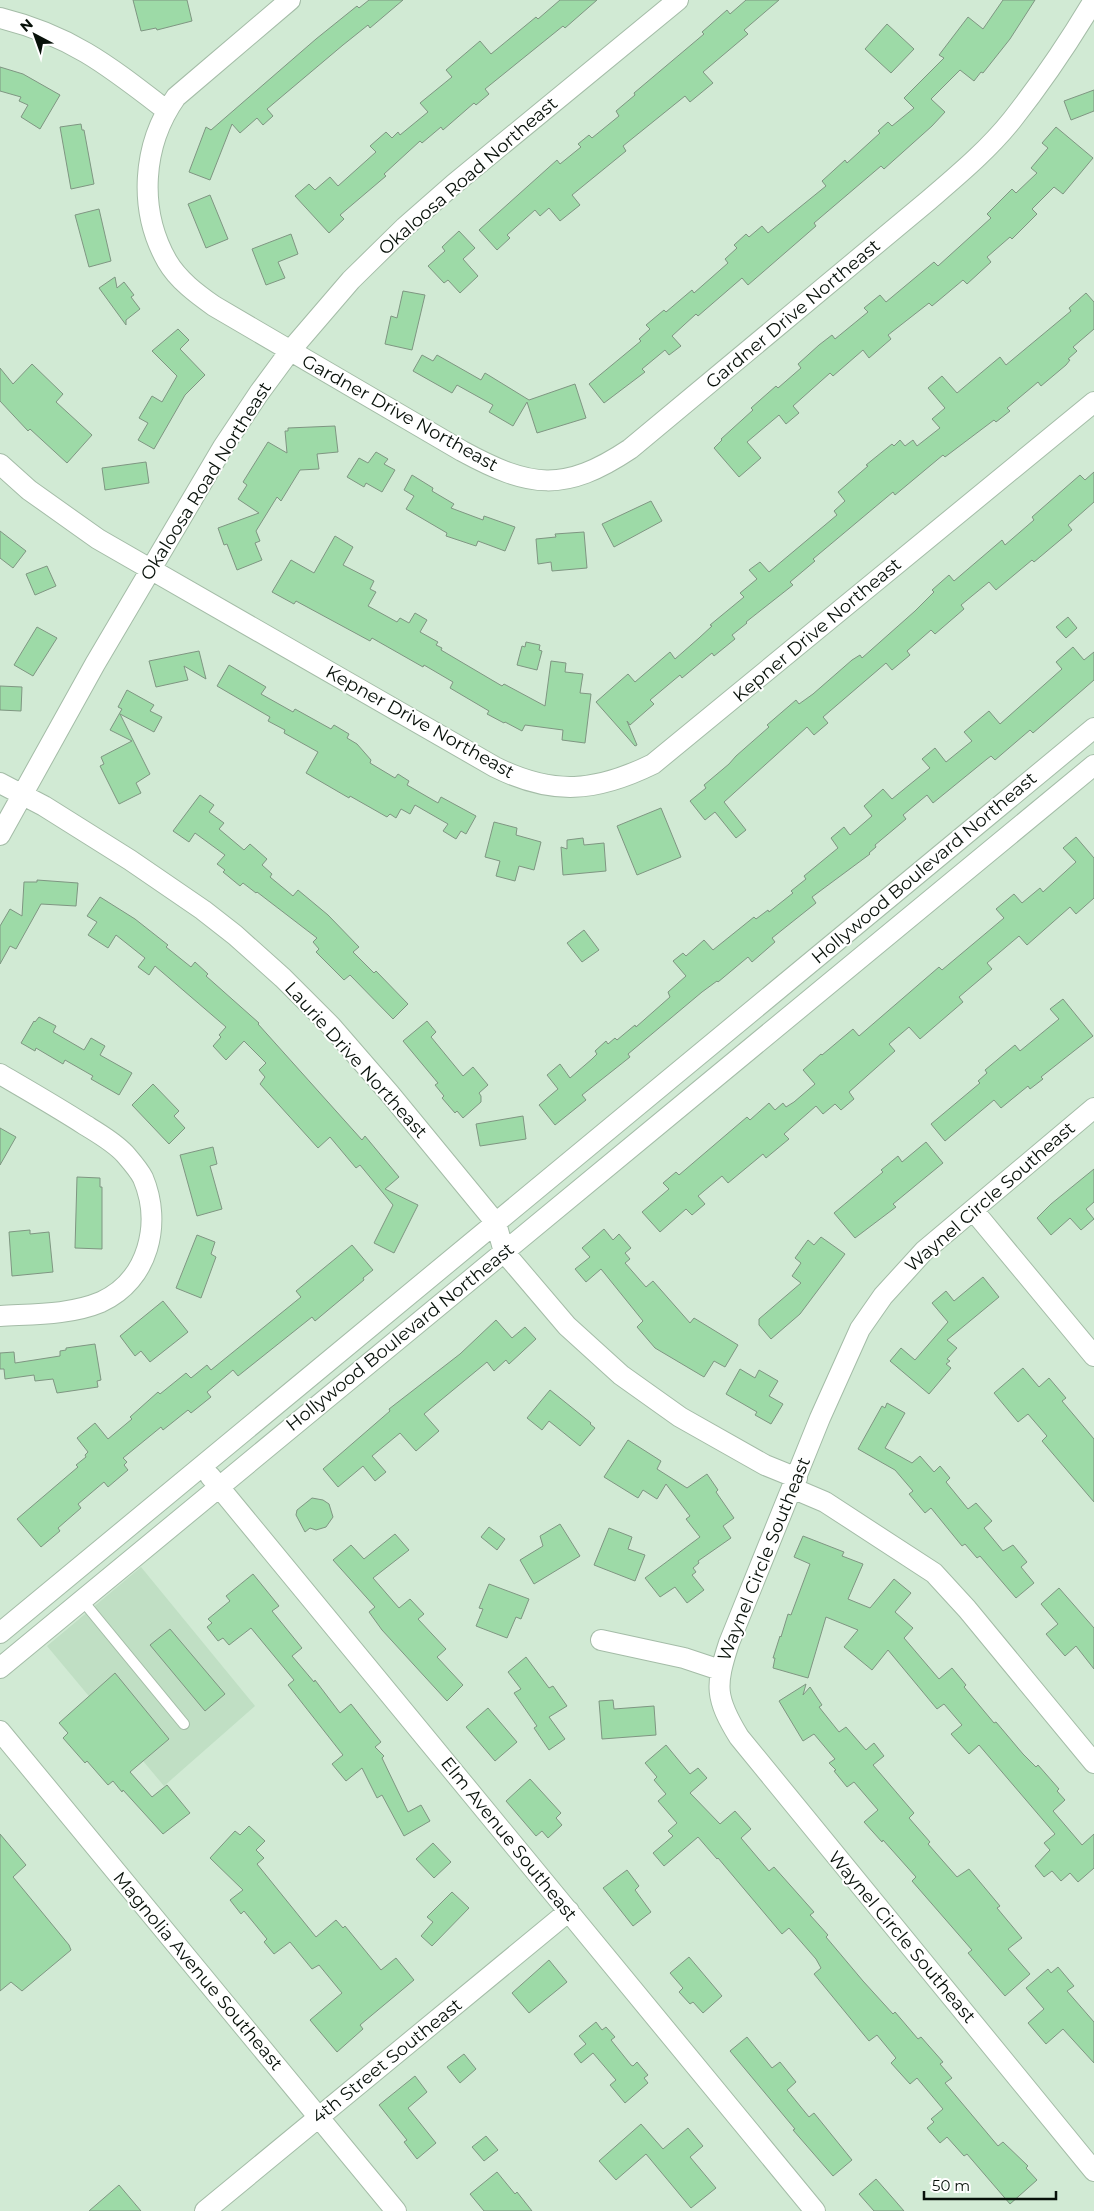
<svg xmlns="http://www.w3.org/2000/svg" width="1094" height="2211" font-family="Montserrat,sans-serif">
<rect width="100%" height="100%" fill="#d1ead4"/>
<path fill="#c0dfc4" d="M141,1567L255,1706L164,1786L47,1646Z"/>
<path fill="#9ddaa7" stroke="#7f9682" d="M133,0H187L192,21L157,30L156,28L141,31Z
M369,0H403L370,28L368,25L343,45L267,109L273,116L263,125L257,118L240,133L232,124L210,180L189,172L206,127L211,130L316,39L357,6L359,8Z
M560,0H597L565,28L563,26L485,89L489,94L476,105L474,103L443,130L441,127L422,143L420,141L384,174L386,176L340,215L344,219L329,233L295,196L309,184L315,190L330,177L338,186L376,152L370,146L386,132L392,138L398,132L400,135L428,112L420,103L452,77L446,70L480,41L491,54L536,17L538,19Z
M746,0H779L744,30L748,34L703,72L713,83L690,102L685,96L623,146L626,151L572,195L580,205L560,221L549,208L540,216L535,210L507,235L510,238L497,250L479,230L557,160L560,164L581,147L578,144L589,135L592,138L619,116L616,111L635,95L634,93L704,34L702,32L727,10L730,14Z
M1003,0H1035L1010,39L983,73L981,72L974,81L960,70L931,99L945,112L932,126L884,169L881,166L814,223L816,226L748,285L742,278L698,316L696,314L672,336L681,346L669,355L665,350L642,369L645,372L604,403L589,384L641,341L639,339L650,329L646,325L664,310L666,312L692,290L694,293L728,263L725,259L737,248L734,245L746,234L749,237L762,226L768,233L826,186L822,181L845,160L847,163L880,133L878,131L888,122L892,126L914,108L904,98L944,58L939,55L968,17L983,29Z
M887,24L914,49L891,73L865,49Z
M0,67L23,74L60,95L40,129L21,117L28,105L19,101L21,97L0,91Z
M1094,90V111L1071,120L1064,101Z
M81,124L82,130H84L94,184L71,189L60,127Z
M1056,127L1093,158L1063,194L1054,187L1032,209L1037,214L1012,239L1010,237L987,257L991,262L967,284L963,280L932,306L929,303L888,335L891,339L869,358L863,350L833,376L830,373L793,406L799,413L786,424L779,415L747,442L761,458L739,477L714,448L722,440L721,439L753,410L751,408L776,386L778,388L801,368L798,364L819,345L832,335L835,339L868,312L864,308L880,295L886,302L934,262L938,266L991,218L987,214L1012,189L1016,193L1037,173L1031,168L1048,148L1042,143Z
M210,195L228,239L206,248L188,204Z
M99,209L111,261L89,267L75,215Z
M459,231L475,248L463,259L478,276L460,293L448,280L444,283L428,266L445,251L442,247Z
M291,234L298,254L278,262L285,278L266,285L252,249Z
M115,277L117,288L124,282L134,295L131,297L140,309L126,320V325L99,288Z
M403,291L425,295L412,350L385,344L391,316L397,318Z
M1086,293L1094,302V329L1073,347L1077,351L1068,359L1070,360L1066,365L1041,386L1038,382L1007,408L1010,411L996,422L994,420L945,457L943,455L895,495L893,492L813,559L815,561L790,582L793,585L746,622L747,623L732,635L735,639L714,656L712,653L682,678L680,675L650,700L654,704L630,725L627,721L637,745L635,746L596,702L628,674L635,682L670,652L675,659L699,638L712,626L710,625L744,597L740,593L757,579L749,570L760,562L769,572L837,515L834,511L845,501L838,492L868,466L866,465L892,444L894,446L900,440L905,446L913,440L917,446L940,428L932,419L945,408L928,388L942,376L957,393L1000,357L1006,365L1071,311L1069,308Z
M178,329L189,340L180,349L205,375L185,395L154,449L138,440L148,423L139,418L152,396L162,402L177,376L152,351Z
M422,355L433,361L437,355L481,380L485,373L529,400L575,384L586,418L537,433L527,402L513,426L489,412L493,405L457,385L452,393L413,371Z
M32,364L63,394L56,402L92,435L67,463L30,429L28,431L0,401V368L13,384Z
M335,426L338,452L317,454L319,469L300,470L281,501L277,497L256,531L260,541L255,543L262,560L237,570L227,544L224,545L218,528L259,513L238,499L247,485L243,482L268,442L287,453L285,431H288V428Z
M376,452L388,459L384,464L395,470L382,492L366,483L364,487L347,477L359,458L368,463Z
M146,462L149,483L105,490L102,468Z
M1094,472V502L1068,525L1072,530L1034,562L1032,560L996,590L989,582L961,605L964,609L935,634L931,630L907,651L910,655L892,670L886,663L823,717L828,723L814,735L807,727L724,802L746,830L736,838L715,812L705,820L690,801L706,788L704,785L729,764L736,756L769,727L767,725L796,700L799,704L813,694L852,660L860,655L862,658L915,611L934,592L932,590L949,575L954,581L1002,540L1005,545L1034,520L1032,517L1080,475L1085,480Z
M412,475L433,488L432,491L454,504L451,508L483,520L484,516L515,527L505,551L478,541L476,546L446,536L447,533L406,509L414,496L404,490Z
M651,501L662,521L614,547L602,524Z
M0,531L26,551L13,568L0,558Z
M584,532L587,568L552,571L551,562L538,564L536,539L556,537L555,534Z
M335,536L353,547L343,565L374,581L370,589L376,592L368,606L397,622L400,618L409,623L415,613L427,620L420,632L438,642L436,645L442,648L441,650L502,686L504,684L545,706L551,661L566,663L565,672L583,674L580,693L591,694L585,743L562,740L563,730L525,725L522,731L505,722L504,723L487,714L489,711L450,688L453,682L424,665L423,667L372,638L370,641L296,601L294,604L272,592L291,560L314,573Z
M47,566L56,586L35,595L26,574Z
M1068,617L1077,628L1066,638L1056,627Z
M37,627L57,638L33,676L14,665Z
M526,642L540,645L539,650L542,651L537,670L517,665L522,646L525,647Z
M1073,647L1084,660L1094,652V680L1033,733L1030,730L995,760L991,756L987,759L933,803L927,795L903,815L906,819L875,845L876,847L869,853L870,854L812,897L816,903L772,938L775,942L752,962L748,957L718,982L717,981L702,992L628,1054L630,1057L582,1095L586,1100L555,1125L539,1105L558,1089L547,1075L560,1064L570,1078L592,1059L597,1054L595,1051L606,1041L608,1044L615,1038L617,1040L635,1025L636,1027L670,997L668,992L686,976L673,961L683,953L686,956L704,940L713,950L754,917L756,919L768,910L769,912L793,893L791,891L806,879L804,876L838,848L831,838L844,827L850,835L872,816L864,806L883,789L892,799L930,768L922,759L935,748L946,762L972,741L964,732L989,711L1000,724L1062,669L1056,662Z
M199,651L206,679L184,666L188,680L156,687L149,661Z
M229,665L266,687L261,694L293,712L295,709L331,729L334,725L349,734L347,738L357,744L371,760L370,763L395,778L398,774L409,781L407,785L438,803L441,797L476,816L466,834L461,831L456,839L443,831L448,824L415,805L410,814L401,809L396,818L390,814L387,817L350,796L349,798L306,773L318,752L284,733L285,730L268,721L270,717L217,686Z
M0,686L22,687L21,711L0,710Z
M127,690L154,705L150,711L162,717L154,732L120,714L150,774L136,783L141,793L119,804L100,766L104,764L101,757L132,741L110,730L122,709L118,707Z
M200,795L214,805L209,812L224,823L219,829L244,850L250,844L267,859L262,865L272,874L270,877L293,896L298,890L328,915L359,947L353,952L374,973L376,971L408,1004L393,1019L350,975L344,980L316,952L319,949L313,942L317,938L257,892L256,893L243,883L240,886L223,872L225,870L217,864L225,855L195,833L189,842L173,831Z
M661,808L681,857L637,875L617,826Z
M494,822L517,828L516,835L541,842L534,870L519,866L515,881L496,876L500,861L485,857Z
M1076,837L1094,858V898L1076,914L1070,907L1027,945L1019,936L987,963L992,969L959,997L963,1002L920,1039L909,1027L889,1044L895,1051L849,1092L854,1099L841,1110L835,1104L823,1114L816,1106L784,1134L789,1139L766,1158L763,1154L728,1183L722,1176L698,1196L705,1204L692,1215L686,1209L660,1232L642,1212L669,1189L663,1183L676,1172L679,1175L747,1117L750,1120L769,1103L775,1110L783,1103L786,1107L794,1102L815,1084L803,1070L821,1054L822,1055L853,1029L859,1036L939,967L942,970L1004,918L996,909L1014,894L1022,903L1040,888L1043,892L1076,862L1063,848Z
M583,838L584,845L604,843L606,871L563,875L561,847L567,849V840Z
M37,880L78,883L76,906L41,904L16,949L10,946L0,964V926L10,909L22,916L24,882H37Z
M100,897L135,919L168,945L166,947L191,967L195,962L208,974L206,976L259,1023L258,1024L362,1140L365,1136L399,1177L385,1189L418,1205L394,1253L374,1243L393,1205L360,1165L356,1168L330,1137L318,1148L260,1084L265,1077L259,1070L266,1063L244,1041L226,1060L213,1046L221,1037L219,1035L226,1027L155,966L149,975L138,967L145,958L116,935L108,948L88,935L97,922L87,916Z
M584,930L599,950L582,962L567,943Z
M1063,999L1093,1036L1041,1077L1043,1079L1030,1089L1028,1086L1001,1108L994,1100L945,1141L931,1124L980,1083L978,1081L987,1073L985,1070L1015,1045L1020,1051L1059,1019L1050,1009Z
M39,1017L56,1026L53,1032L84,1050L91,1038L105,1046L100,1055L132,1073L119,1095L91,1079L93,1076L65,1060L63,1064L36,1048L35,1051L21,1043L34,1021L35,1022Z
M427,1021L436,1032L431,1037L463,1076L473,1067L488,1085L479,1093L481,1096V1102L463,1118L457,1111L455,1113L442,1098L444,1096L435,1085L438,1083L403,1041Z
M153,1084L179,1111L174,1116L185,1128L169,1144L132,1105Z
M523,1116L526,1139L480,1146L476,1124Z
M0,1128L16,1137L0,1165Z
M926,1142L943,1163L893,1204L896,1207L855,1238L834,1213L883,1172L881,1170L898,1156L902,1162Z
M213,1147L217,1164L210,1166L222,1209L197,1216L180,1155Z
M1094,1169V1202L1086,1209L1094,1219L1081,1230L1070,1218L1051,1235L1037,1218L1051,1204Z
M77,1177L100,1178V1187H102V1249L75,1248Z
M604,1229L613,1240L619,1234L631,1248L625,1253L630,1259L625,1263L646,1287L653,1281L690,1323L694,1318L738,1345L725,1367L714,1361L704,1377L655,1348L637,1327L643,1321L601,1269L586,1282L575,1269L590,1257L582,1248Z
M30,1230V1234L49,1232L53,1272L12,1276L9,1232Z
M197,1235L215,1242L211,1254L216,1257L201,1298L176,1288Z
M821,1237L845,1254L800,1314L771,1339L759,1325V1319L801,1283L792,1276L801,1263L795,1258L808,1240L814,1245Z
M352,1245L373,1270L363,1278L364,1280L315,1321L312,1317L238,1376L233,1370L207,1392L211,1397L191,1413L188,1410L163,1430L161,1427L123,1458L127,1462L124,1465L128,1470L108,1487L104,1482L78,1504L81,1508L58,1528L60,1531L41,1547L17,1519L78,1467L76,1465L86,1457L85,1455L88,1452L77,1438L95,1423L108,1439L132,1419L130,1417L158,1392L160,1394L186,1373L191,1378L207,1365L211,1370L301,1297L296,1291Z
M983,1277L999,1297L947,1340L957,1348L947,1359L950,1361L946,1364L951,1368L929,1394L890,1361L901,1348L915,1360L948,1322L932,1303L946,1291L954,1301Z
M163,1301L188,1332L150,1362L141,1351L135,1356L120,1336Z
M496,1320L512,1338L525,1327L536,1339L509,1364L506,1360L494,1371L487,1362L424,1414L439,1431L416,1451L400,1433L372,1456L386,1472L375,1481L363,1466L338,1487L323,1469L390,1411L389,1409L460,1354Z
M95,1344L101,1380L97,1381L98,1387L57,1393L53,1379L35,1381L34,1375L5,1379L4,1369H0V1353L14,1352L15,1363L60,1356V1351L66,1350V1348Z
M1023,1368L1039,1387L1049,1378L1066,1398L1062,1401L1094,1439V1502L1042,1441L1047,1436L1028,1414L1018,1422L994,1393Z
M740,1369L755,1378L759,1370L778,1381L769,1396L783,1404L771,1424L755,1415L757,1412L726,1394Z
M550,1390L591,1423L590,1424L595,1428L580,1446L549,1421L542,1430L527,1418Z
M887,1403L905,1413L885,1448L912,1463L920,1456L934,1472L940,1466L950,1478L946,1482L968,1509L976,1503L992,1521L984,1528L1003,1551L1013,1545L1027,1562L1021,1567L1034,1583L1016,1598L980,1556L977,1558L965,1544L962,1546L931,1508L925,1513L909,1494L913,1491L895,1470L858,1449L882,1406L885,1408Z
M628,1440L661,1461L657,1469L687,1488L707,1474L718,1490L716,1492L734,1518L723,1526L731,1538L698,1561L699,1563L693,1568L696,1572L692,1575L704,1590L687,1603L675,1587L660,1597L645,1578L700,1537L686,1519L690,1516L666,1484L657,1499L643,1490L638,1498L604,1477Z
M312,1498L323,1500L329,1504L333,1517L326,1527L316,1530L310,1528L305,1532L296,1515L297,1510Z
M560,1524L580,1556L534,1584L520,1560L543,1546L540,1536Z
M489,1527L505,1539L497,1550L481,1537Z
M609,1528L632,1537L628,1549L645,1555L635,1581L594,1565Z
M395,1534L409,1550L373,1578L399,1608L410,1599L424,1614L418,1619L446,1649L437,1657L463,1685L447,1701L382,1630L369,1612L375,1607L333,1560L351,1545L364,1559Z
M803,1536L844,1552L842,1556L863,1564L848,1599L870,1608L894,1579L911,1593L895,1612L913,1628L904,1638L939,1679L952,1668L966,1685L964,1687L994,1723L996,1722L1023,1754L1036,1767L1038,1765L1059,1789L1057,1791L1065,1800L1053,1811L1082,1845L1094,1834V1868L1078,1882L1070,1873L1061,1881L1052,1871L1044,1877L1035,1866L1050,1850L1044,1843L1055,1834L979,1745L969,1754L951,1734L962,1725L944,1704L937,1709L888,1650L872,1670L844,1647L858,1630L826,1617L808,1678L773,1668L775,1658H773L780,1636L781,1637L788,1614L791,1615L810,1564L794,1557Z
M253,1574L279,1606L272,1611L302,1648L292,1656L314,1682L315,1680L340,1713L351,1704L381,1742L375,1747L384,1756L382,1758L408,1812L421,1805L430,1821L404,1836L382,1795L377,1798L362,1768L346,1781L332,1764L343,1755L288,1685L294,1680L251,1628L229,1645L223,1638L218,1641L207,1627L212,1623L208,1619L230,1601L226,1596Z
M489,1584L529,1599L521,1619L516,1617L507,1638L476,1626L483,1609L479,1608Z
M1059,1588L1094,1628V1669L1076,1646L1065,1656L1046,1634L1058,1624L1041,1604Z
M170,1629L225,1694L205,1711L150,1645Z
M526,1657L549,1688L553,1686L567,1706L549,1717L565,1739L549,1750L534,1728L537,1726L514,1693L521,1689L508,1672Z
M115,1673L169,1739L130,1772L152,1797L167,1785L190,1813L163,1834L123,1790L122,1792L113,1781L108,1785L87,1761L85,1763L63,1738L68,1733L59,1723Z
M806,1684L803,1695L810,1687L822,1705L819,1707L839,1732L846,1727L866,1750L874,1743L884,1756L873,1765L914,1813L909,1818L930,1842L928,1844L957,1877L969,1869L1000,1906L997,1908L1022,1938L1008,1949L1030,1974L1005,1996L968,1953L972,1950L912,1881L916,1877L883,1840L882,1842L864,1822L878,1810L854,1782L847,1787L834,1771L836,1770L829,1763L835,1759L814,1734L803,1741L779,1701Z
M613,1700L614,1709L654,1706L656,1735L602,1739L599,1701Z
M488,1708L517,1742L495,1761L466,1727Z
M666,1745L690,1774L698,1768L707,1778L690,1793L720,1824L735,1811L751,1829L741,1838L769,1871L774,1867L814,1912L810,1915L828,1935L826,1937L863,1981L893,2014L895,2012L918,2039L921,2037L943,2062L940,2064L952,2078L945,2083L998,2146L1003,2142L1028,2166L1026,2168L1037,2180L1010,2204L967,2154L964,2156L947,2137L940,2143L927,2128L934,2122L931,2119L943,2109L917,2078L910,2084L891,2063L896,2058L877,2035L869,2041L814,1974L821,1968L816,1959L789,1928L782,1934L718,1858L717,1859L698,1837L664,1866L653,1853L673,1836L668,1831L677,1823L658,1801L666,1794L654,1780L657,1777L645,1763Z
M530,1779L561,1813L556,1818L562,1825L548,1838L542,1831L536,1836L506,1801Z
M249,1826L265,1841L256,1850L264,1858L257,1864L316,1937L336,1920L343,1928L345,1926L381,1970L396,1958L414,1980L360,2025L363,2029L337,2052L310,2020L342,1993L319,1965L312,1969L290,1942L274,1954L264,1942L267,1939L244,1911L241,1914L230,1900L243,1890L210,1858L235,1831L240,1835Z
M0,1834L26,1865L13,1877L69,1945L71,1950L22,1991L11,1982L0,1991Z
M433,1843L451,1862L434,1878L416,1859Z
M627,1870L639,1886L635,1890L651,1912L633,1926L603,1888Z
M452,1892L469,1908L432,1946L421,1936L433,1922L427,1917Z
M689,1957L722,1996L703,2013L693,2002L690,2004L679,1992L683,1988L670,1973Z
M549,1960L567,1982L529,2013L512,1993Z
M1058,1967L1074,1986L1067,1991L1094,2022V2063L1063,2029L1046,2044L1028,2023L1044,2009L1026,1988L1048,1969L1051,1973Z
M596,2022L602,2030L606,2027L615,2037L611,2040L631,2065L633,2066L637,2062L648,2075L644,2078L648,2083L625,2103L610,2085L616,2080L593,2053L581,2063L574,2054L586,2044L579,2036Z
M747,2037L772,2068L780,2062L796,2082L787,2090L809,2117L814,2113L852,2160L833,2176L793,2130L795,2129L730,2051Z
M464,2054L476,2069L460,2083L447,2067Z
M415,2076L427,2092L408,2108L436,2143L417,2159L404,2142L407,2140L379,2105Z
M641,2124L663,2149L688,2128L703,2146L690,2157L716,2188L691,2208L646,2154L616,2180L599,2161Z
M486,2136L498,2150L484,2161L472,2147Z
M497,2172L515,2194L517,2192L532,2211H484L470,2194Z
M876,2179L891,2196L904,2211H874L859,2194Z
M119,2185L141,2211H89Z"/>
<g fill="none" stroke-linecap="round" stroke-linejoin="round">
<defs>
<path id="lane" d="M82,1600L184,1724"/>
<path id="street" d="M290,0L176,97C142,145 138,210 167,261C178,280 197,294 214,306L462,451C530,488 564,493 630,449L929,200C958,175 988,150 1012,120C1042,82 1069,42 1094,0
M0,18C72,36 109,66 166,110
M0,464L29,490L98,539L495,767C553,796 596,792 653,764L1094,402
M0,783L44,806L130,860L203,910L235,935L283,978L331,1026L390,1094L496,1223L504,1252L567,1326L621,1375L680,1417L765,1465L797,1478
M0,835L95,664L223,447L259,393L290,351L351,280L405,227L454,184L678,0
M0,1074C29,1091 57,1107 85,1125C98,1133 114,1142 125,1154C131,1161 139,1170 143,1178C162,1223 149,1280 101,1302C70,1315 33,1314 0,1316
M1094,1108L924,1251L883,1296L860,1329L820,1418L729,1643C715,1686 715,1698 739,1737L1094,2171
M973,1210L1094,1356
M210,1476L815,2211
M792,1488L825,1502L934,1573L967,1609L1094,1763
M0,1633L1094,728
M601,1640L684,1658L720,1670
M0,1668L1094,765
M0,1731L396,2211
M205,2211L569,1911"/>
</defs>
<use href="#lane" stroke="#a4bca7" stroke-width="12"/>
<use href="#street" stroke="#a4bca7" stroke-width="22"/>
<use href="#lane" stroke="#fff" stroke-width="10"/>
<use href="#street" stroke="#fff" stroke-width="20"/>
</g>
<g text-anchor="middle" stroke-width="4" stroke-linejoin="round" paint-order="stroke">
<g font-size="18" fill="#08110a" stroke="#fff">
<text transform="translate(468 176) rotate(-41)" y="6">Okaloosa Road Northeast</text>
<text transform="translate(793 314) rotate(-40)" y="6">Gardner Drive Northeast</text>
<text transform="translate(400 413) rotate(29)" y="6">Gardner Drive Northeast</text>
<text transform="translate(206 481) rotate(-58)" y="6">Okaloosa Road Northeast</text>
<text transform="translate(817 630) rotate(-40)" y="6">Kepner Drive Northeast</text>
<text transform="translate(420 722) rotate(29)" y="6">Kepner Drive Northeast</text>
<text transform="translate(924 868) rotate(-40)" y="6">Hollywood Boulevard Northeast</text>
<text transform="translate(356 1060) rotate(48)" y="6">Laurie Drive Northeast</text>
<text transform="translate(990 1197) rotate(-41)" y="6">Waynel Circle Southeast</text>
<text transform="translate(400 1337) rotate(-39)" y="6">Hollywood Boulevard Northeast</text>
<text transform="translate(764 1559) rotate(-68)" y="6">Waynel Circle Southeast</text>
<text transform="translate(509 1839) rotate(51)" y="6">Elm Avenue Southeast</text>
<text transform="translate(902 1937) rotate(50)" y="6">Waynel Circle Southeast</text>
<text transform="translate(198 1971) rotate(50)" y="6">Magnolia Avenue Southeast</text>
<text transform="translate(387 2061) rotate(-39)" y="6">4th Street Southeast</text>
</g>
</g>
<g transform="translate(35 35) rotate(319)" stroke="#ffffff" stroke-width="4" paint-order="stroke">
<path d="M0-4L9 19L0 12L-9 19Z" fill="#08110a"/>
<text y="-8" font-size="14" font-weight="bold" text-anchor="middle" fill="#08110a">N</text>
</g>
<path d="M924 2191v8h132v-8" fill="none" stroke="#08110a" stroke-width="2.5"/>
<text x="932" y="2191" font-size="15" fill="#08110a" stroke="#ffffff" stroke-width="4" paint-order="stroke">50 m</text>
</svg>
